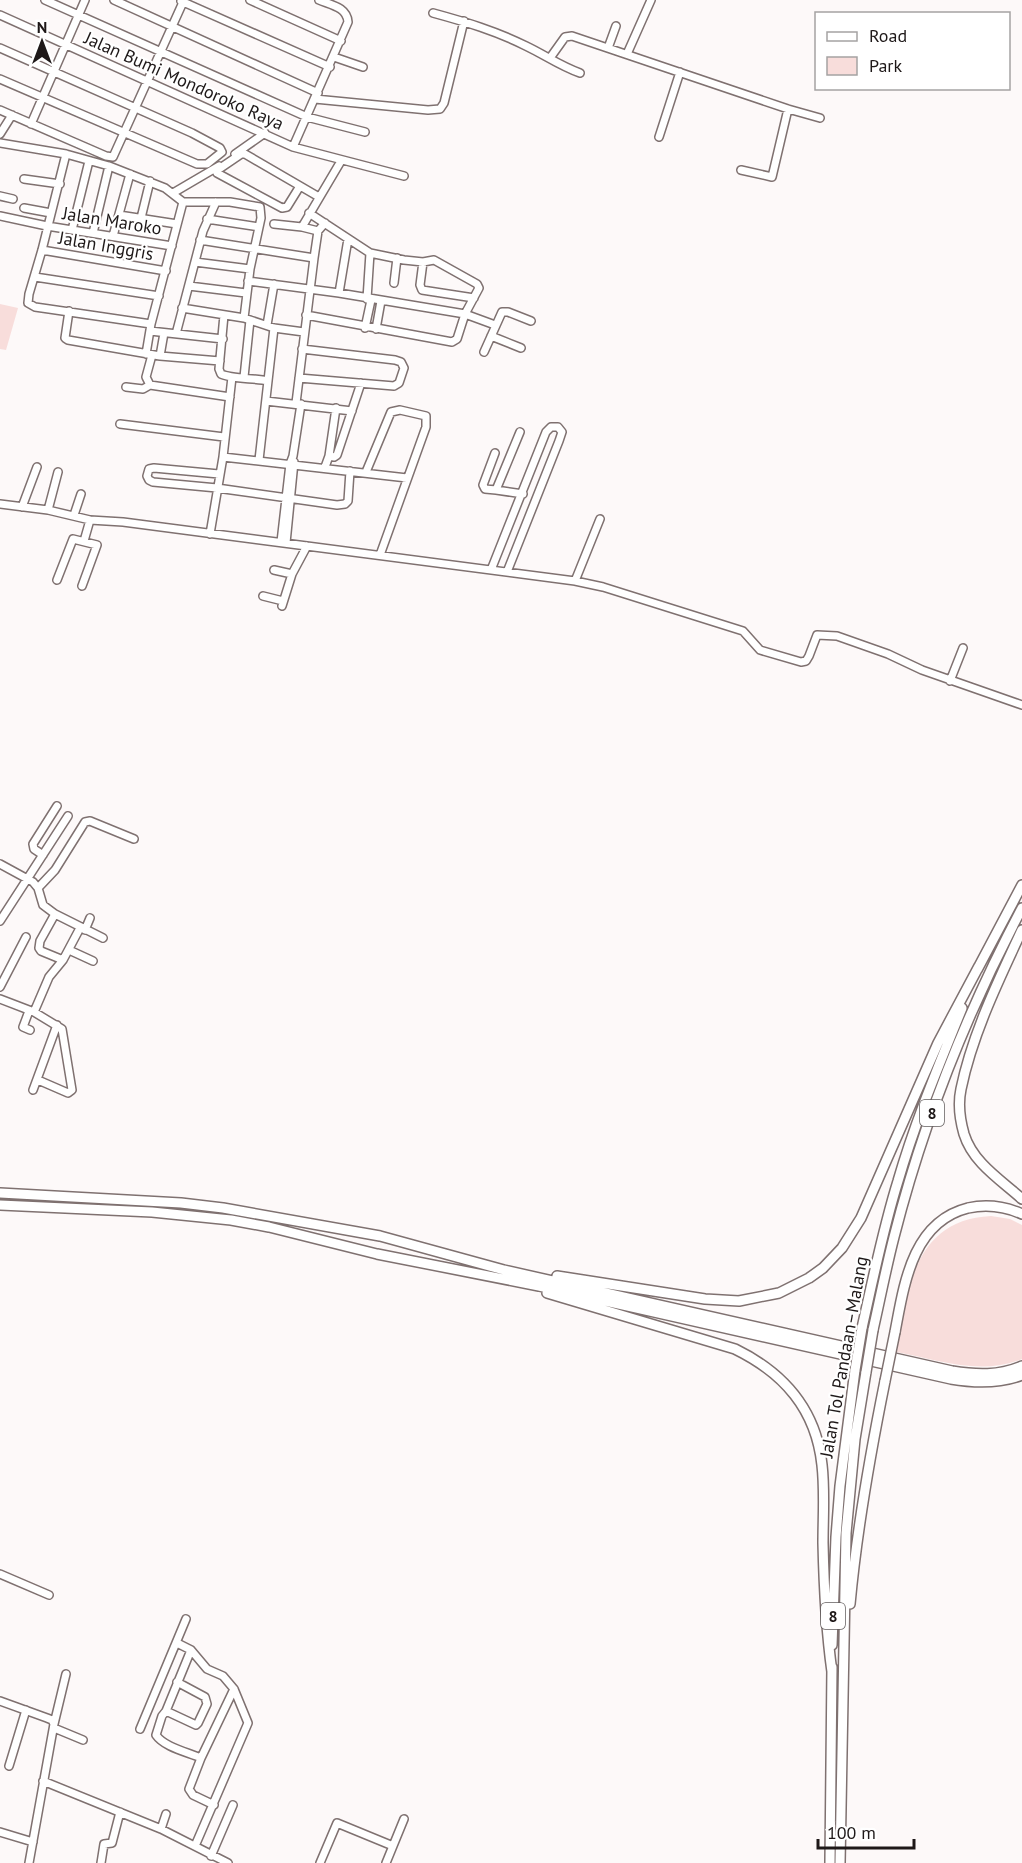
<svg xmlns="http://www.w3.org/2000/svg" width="1022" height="1863" font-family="'PT Sans',sans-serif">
<rect width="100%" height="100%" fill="#fdf9f9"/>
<path fill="#f8dddb" d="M0,304L18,308L6,350L0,349Z
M991,1216L1010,1219L1022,1225V1359C981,1376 938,1360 897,1352C907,1289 914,1220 991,1216Z"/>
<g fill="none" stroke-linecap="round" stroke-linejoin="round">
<defs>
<path id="minor" d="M45,0L307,117L365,132
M114,0L318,93
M250,0L341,41
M181,1L330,67
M433,13C466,22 496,31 526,46C545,55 560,66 580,73
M0,15L293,147L404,176
M0,48L192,133L220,148L222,152L207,164H197L0,79
M608,48L616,26
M627,54L651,0
M334,57L363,67
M550,58L565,37L572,36L788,109L820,118
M315,99L428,110L440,109L444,103L464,21
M0,110L106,156L113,157L184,0
M31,124L85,0
M0,134L12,115
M659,137L680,72
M0,143L66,154L109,166L165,188L183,202H230L260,207L261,218L250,269L244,318
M293,147L348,22C347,7 331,5 319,0
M66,154L42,250L29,294L28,303L35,307L49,309L151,324
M235,154L265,133
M741,170L772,177L788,109
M24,179L60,184
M300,186L287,207L282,208L217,173L216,171L241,154H245L319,197
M173,193L219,166
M0,196L13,199
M24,208L51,213
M119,215L177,224
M0,216L47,226L172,246
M141,218L150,181
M207,219L259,227
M274,224L302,227L318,231
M302,227L341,161
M72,230L89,161
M93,233L109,166
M113,236L130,174
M200,240L314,258
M42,250L166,271
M195,262L250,269
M423,262L420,285L422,290L474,298
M35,277L159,296
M248,281L339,293L465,314L495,325
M394,283L397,258
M189,286L246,293
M339,293L348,239
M367,299L370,253
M182,308L244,318L274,328L304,332
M69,311L65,338L68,340L160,356L220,361
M224,315L219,369L221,374C231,379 255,378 268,381
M306,315L452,342L457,339L465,314L479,288L477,284L434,260L423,262L404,260L370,253L309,213
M267,325L274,284
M365,328L371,300
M376,329L381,301
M150,331L223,339
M176,334L203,231L216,202
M491,336L521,348
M484,352L502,312H508L531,321
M146,354L151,324L183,202
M152,355L146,377L150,385L230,397
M160,356L164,333
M244,377L250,320
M299,378L394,386L399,383L404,368L401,362L395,360L302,349
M126,387L143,389L150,385
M266,401L352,411
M296,403L314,258L318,231L325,223
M120,424L224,437
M520,432L496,490L523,494
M495,453L483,485L485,489L496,490
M329,456L334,457L337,455L361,383
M223,457L407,478
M259,460L274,328
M325,467L329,456L336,408
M366,472L391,412L400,410L426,416V427L380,555
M219,474L154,468L149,469L147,476L149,480L153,482L217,488L337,505L345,504L348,501L350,471
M0,504L48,510L90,520L123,522L575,581L603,587L743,631L760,650L801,662L806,661L809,656L817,635L837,636L888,654L922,670L1022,705
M22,507L37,467
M48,510L58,472
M74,515L81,494
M210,534L223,457L232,377
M84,541L90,520
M281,542L290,464L293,456L301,404
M286,543L294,462
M274,570L292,574
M491,570L546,432L551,427H558L562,432L559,441L507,572
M57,580L73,539L97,545L82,586
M575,581L600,519
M263,596L283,601
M282,606L292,574L307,546
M950,681L963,648
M43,855L34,849L33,844L57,806
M0,864L33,882L38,888L43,905L55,914L103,938
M38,888L55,870L85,822L90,821L134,839
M55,914L40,941L39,948L41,951L63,960
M0,921L68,816
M85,930L90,918
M69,950L93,961
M0,987L26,937
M0,999L34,1012L62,1029L72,1090L68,1093L38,1080
M29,1011L23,1027L30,1030
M34,1012L49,977L63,960L80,928
M33,1090L57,1025
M0,1574L49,1595
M177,1643L191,1650L207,1669L223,1676L234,1689L248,1723L195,1846
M191,1650L166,1711L162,1716L156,1735C164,1747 187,1752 201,1758
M0,1701L47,1718L52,1720L54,1724L29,1863
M166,1711L196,1725L198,1723L207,1704L205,1697L177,1682
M54,1724L66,1674
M54,1728L83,1740
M140,1729L186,1619
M9,1766L26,1710
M43,1781L161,1829L228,1863
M214,1805L193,1795L189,1789L201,1758L234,1689
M161,1829L166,1814
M0,1832L33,1842
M211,1856L233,1805
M101,1863L104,1844L112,1843L120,1812
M320,1863L337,1823L393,1846
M386,1863L404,1819"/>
<path id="highway" d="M1022,930C999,979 972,1035 961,1089C958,1103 960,1120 964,1134C973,1163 1001,1180 1022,1199
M977,970L1022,885
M0,1193L181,1203L223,1208L380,1236L504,1270L952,1371C976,1375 999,1376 1022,1366
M0,1205L152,1212L231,1220L269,1227L377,1254L539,1286L951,1379C975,1383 999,1384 1022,1375
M557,1276L705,1299L739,1301L779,1293L809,1278L823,1268L842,1248L861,1218L938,1043L979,966
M547,1293L735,1349C784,1373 816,1409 822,1465C825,1491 823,1517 823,1543C824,1587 826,1629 832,1672
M862,1328C873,1279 883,1229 898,1181C915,1122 939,1065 962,1008
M873,1330C880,1299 886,1268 894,1237C923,1123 967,1012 1022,908
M895,1332C904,1285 912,1222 968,1208C987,1204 1004,1206 1022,1214
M850,1604C857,1528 870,1455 885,1381
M832,1645L836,1537L840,1486L855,1370
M830,1863L832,1667
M840,1863L846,1533L855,1439L866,1372"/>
</defs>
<use href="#minor" stroke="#7f7170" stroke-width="10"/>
<use href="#highway" stroke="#7f7170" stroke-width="12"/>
<use href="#minor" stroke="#fff" stroke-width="7"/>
<use href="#highway" stroke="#fff" stroke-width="9"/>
<defs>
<path id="highway-bridge" d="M855,1370L862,1328
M866,1372L873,1330
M885,1381L895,1332"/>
</defs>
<use href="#highway-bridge" stroke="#7f7170" stroke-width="12" stroke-linecap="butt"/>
<use href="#highway-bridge" stroke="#fff" stroke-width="9"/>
</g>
<g text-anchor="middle" stroke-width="4.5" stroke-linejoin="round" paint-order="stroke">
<g fill="#fff" stroke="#625d5d" stroke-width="1.5">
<rect x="920" y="1100" width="24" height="26" rx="4.5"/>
<rect x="821" y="1603" width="24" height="26" rx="4.5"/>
</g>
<g font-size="16" font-weight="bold" fill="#1e1818">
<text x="932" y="1119">8</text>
<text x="833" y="1622">8</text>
</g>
<g font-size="18" fill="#1e1818" stroke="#fff">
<text transform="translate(184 81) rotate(24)" y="6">Jalan Bumi Mondoroko Raya</text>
<text transform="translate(112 221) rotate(9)" y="6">Jalan Maroko</text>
<text transform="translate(106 246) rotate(10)" y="6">Jalan Inggris</text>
<text transform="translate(844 1357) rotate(-80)" y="6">Jalan Tol Pandaan–Malang</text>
</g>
</g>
<rect x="815" y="12" width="195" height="78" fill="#ffffff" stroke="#a5a3a3" stroke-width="1.5"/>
<rect x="827" y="32" width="30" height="9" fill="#ffffff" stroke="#a5a3a3" stroke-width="1.5"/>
<text x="869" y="42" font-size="18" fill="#1e1818">Road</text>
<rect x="827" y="57" width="30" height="18" fill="#f8dddb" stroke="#a5a3a3" stroke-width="1.5"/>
<text x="869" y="72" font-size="18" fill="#1e1818">Park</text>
<g transform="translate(42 42)" stroke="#ffffff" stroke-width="4.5" paint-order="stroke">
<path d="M0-4.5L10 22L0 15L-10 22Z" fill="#1e1818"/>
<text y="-9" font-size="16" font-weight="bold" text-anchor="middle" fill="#1e1818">N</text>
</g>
<path d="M818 1839v9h96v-9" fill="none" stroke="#1e1818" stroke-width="3"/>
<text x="827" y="1839" font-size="18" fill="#1e1818" stroke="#ffffff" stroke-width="4.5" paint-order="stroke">100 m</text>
</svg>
